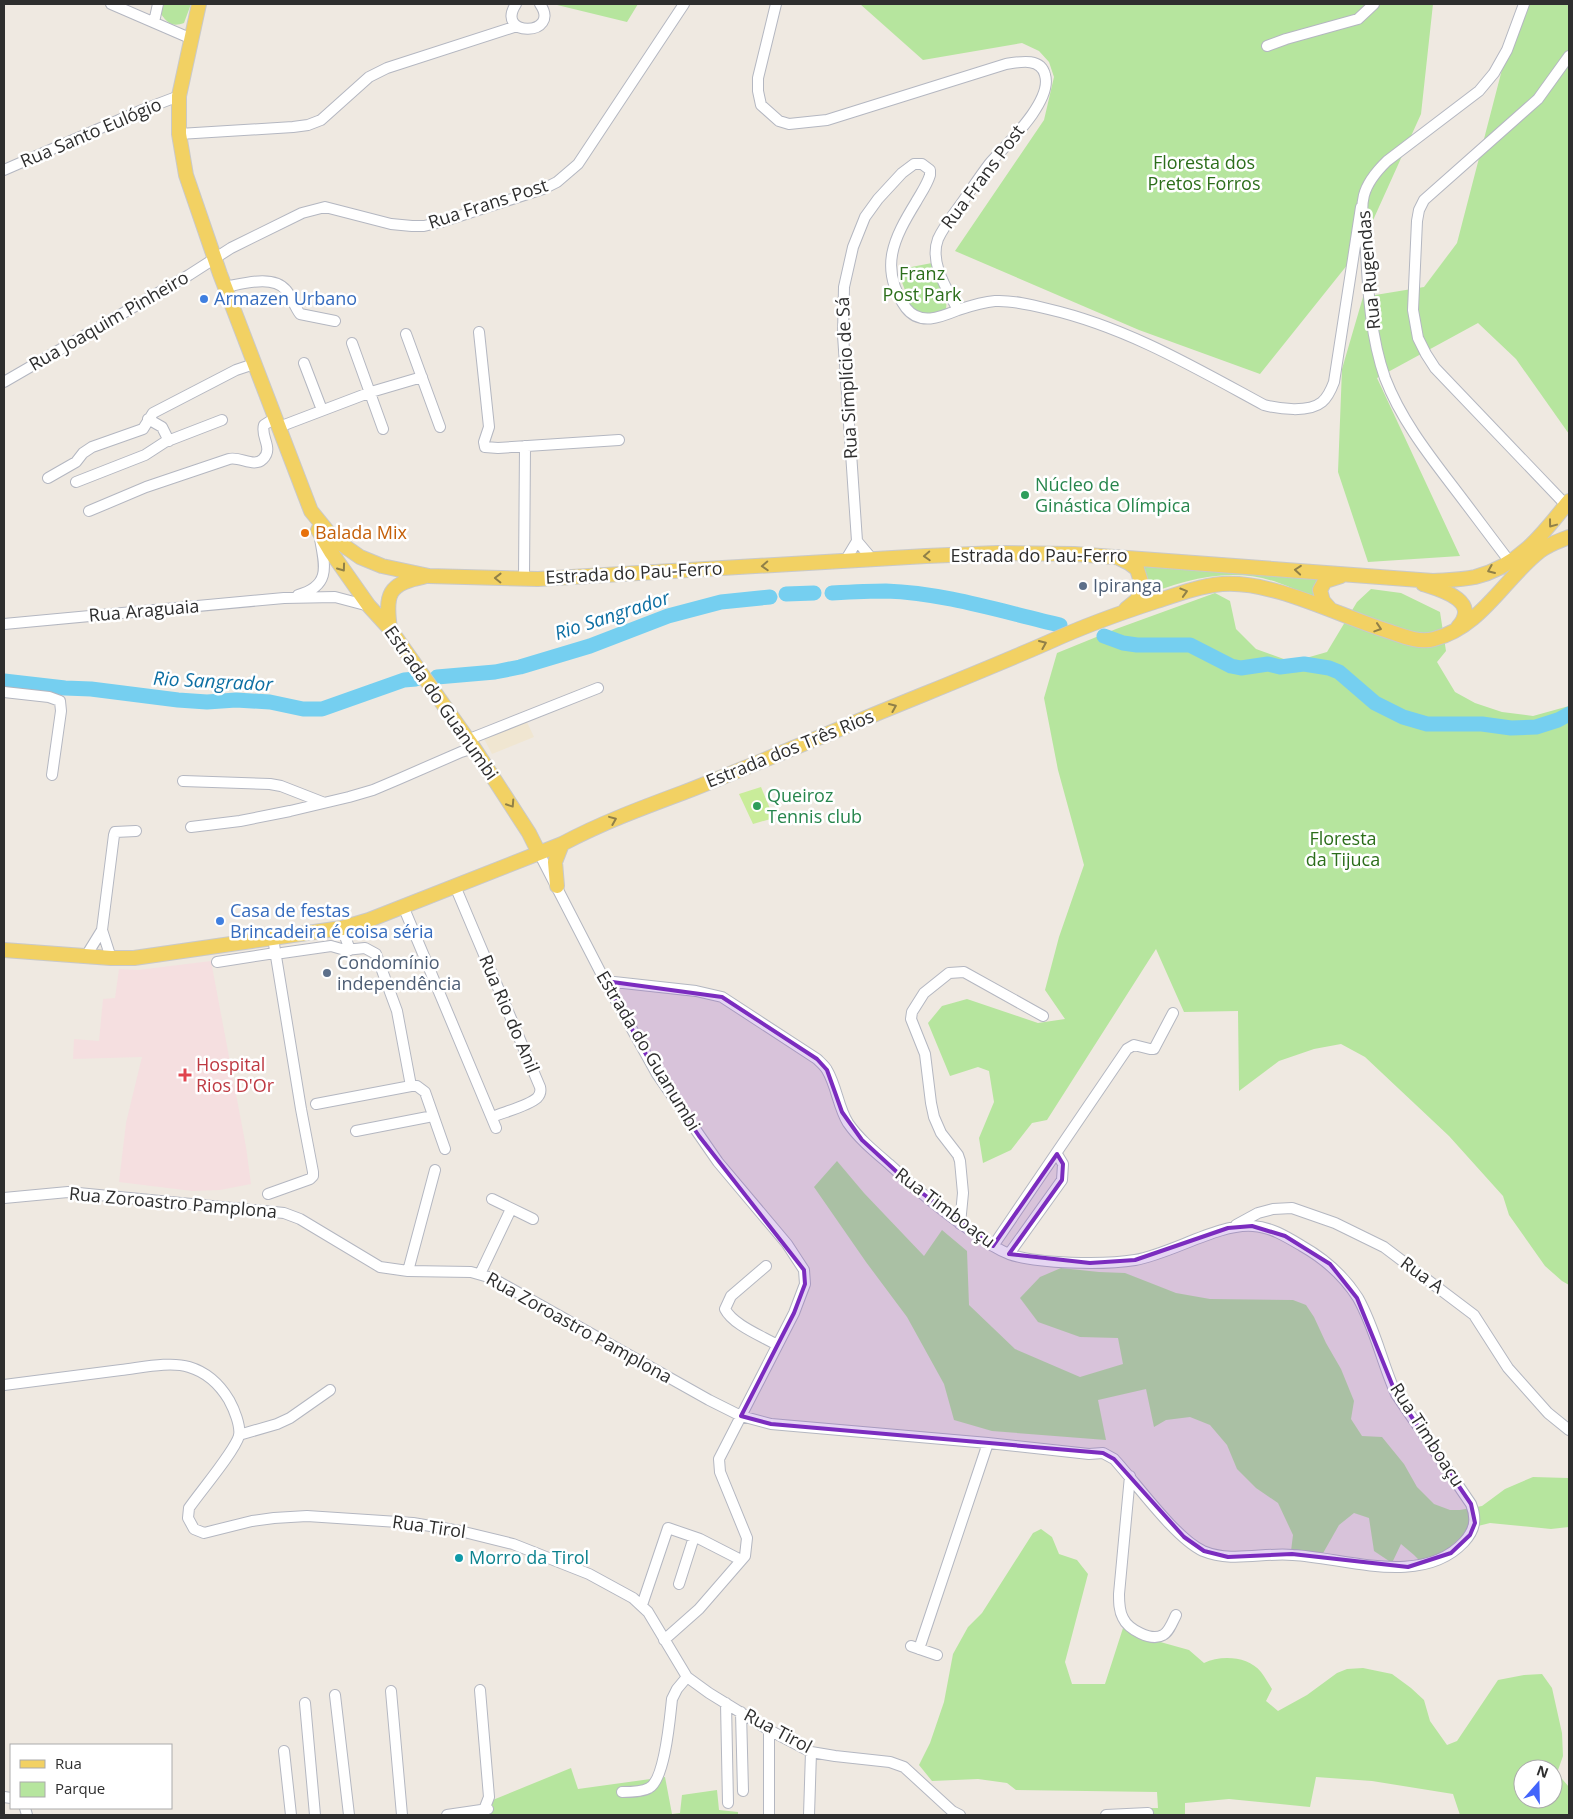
<svg xmlns="http://www.w3.org/2000/svg" width="1573" height="1819" font-family="'Open Sans',sans-serif">
<rect width="100%" height="100%" fill="#efe9e1"/>
<path fill="#f0e6d1" d="M525,718L534,737L492,754L482,735Z"/>
<path fill="#f5dfe0" d="M211,961L246,1147L251,1184L220,1190L192,1191L119,1182L126,1123L142,1057L73,1059L74,1039L99,1041L103,999L115,998L119,969L138,970Z"/>
<path fill="#b6e59e" fill-rule="evenodd" d="M164,4H191L184,23C173,27 168,24 161,14Z
M553,4H638L627,22Z
M860,4H1433L1421,114L1360,249L1260,374L1139,330L955,251L1044,120L1054,77L1049,62L1039,51L1022,43L923,60Z
M1519,4H1569V434L1516,359L1478,323L1377,378L1460,556L1368,562L1338,472L1342,369L1363,297L1424,287L1457,243Z
M932,263C940,279 948,293 946,310L939,316L916,312L910,304L899,274L901,269Z
M1143,566L1324,575L1315,588L1314,597C1302,593 1291,587 1279,583C1232,566 1185,579 1141,597C1143,587 1148,576 1143,566Z
M1371,589L1401,593L1440,612L1446,651L1437,662L1455,692L1475,703L1502,712L1533,716L1569,706V1285L1562,1281L1545,1266L1509,1215L1503,1196L1449,1136L1365,1057L1341,1044L1314,1049L1279,1061L1239,1091L1238,1011L1184,1012L1156,949L1047,1120L1032,1123L1011,1150L983,1163L979,1138L994,1102L989,1071L978,1067L950,1076L928,1023L942,1006L967,999L1038,1023L1065,1019L1045,990L1059,937L1084,865L1058,770L1044,698L1057,653L1116,629L1215,593L1230,601L1236,629L1256,649L1292,662L1327,652L1357,602Z
M837,1161L864,1193L924,1256L942,1230L967,1251L969,1305L1015,1349L1080,1377L1123,1364L1118,1338L1080,1337L1038,1322L1020,1298L1040,1277L1061,1268L1099,1272L1125,1273L1176,1293L1210,1299L1293,1300L1306,1305L1314,1317L1326,1343L1341,1369L1354,1401L1351,1419L1362,1436L1382,1437L1404,1464L1417,1487L1434,1504L1450,1510H1460L1482,1506L1505,1489L1533,1477L1568,1478L1569,1480V1527L1551,1529L1490,1523L1470,1528L1437,1560L1423,1564L1414,1555L1401,1544L1392,1563L1374,1551L1369,1518L1354,1513L1339,1525L1322,1555L1291,1551L1293,1535L1278,1503L1256,1488L1237,1469L1227,1445L1210,1425L1190,1417L1166,1420L1154,1427L1146,1389L1098,1400L1106,1440L992,1431L954,1420L944,1384L907,1317L866,1262L814,1187Z
M1041,1529L1052,1537L1059,1554L1077,1560L1088,1574L1065,1662L1072,1684H1105L1123,1628L1146,1638L1189,1650L1204,1663C1221,1655 1248,1656 1261,1672C1265,1677 1268,1683 1272,1689L1266,1701L1278,1711L1307,1695L1337,1673L1347,1669L1363,1668L1392,1674L1411,1688L1424,1700L1430,1721L1447,1745L1457,1741L1498,1680L1524,1675L1542,1674L1552,1688L1562,1733L1563,1756L1557,1773L1569,1787V1815H1460L1453,1794L1372,1781L1316,1777L1310,1807L1229,1799L1185,1803V1815H1149V1808H1158L1157,1792L1016,1790L1007,1783L978,1779L932,1781L919,1765L930,1743L944,1702L953,1654L968,1627L982,1613L1033,1533ZM1523,1769H1553V1799H1523Z
M571,1768L578,1789L665,1777L672,1814L680,1813L682,1795L717,1790L719,1810L738,1812V1815H476L478,1806Z"/>
<path fill="#c9ec9a" d="M761,787L774,818L753,824L739,794Z"/>
<g fill="none" stroke-linecap="round" stroke-linejoin="round">
<path stroke="#75cff0" stroke-width="15" d="M832,593C850,592 868,591 886,591C945,593 1003,612 1060,625
M786,594L814,593
M1104,636L1123,643L1137,645H1190L1231,666L1241,668L1268,664L1280,667L1304,664L1329,668L1339,672L1375,703L1403,717L1427,724H1482L1511,728L1536,727L1558,720L1569,714
M437,677L495,672L520,667L590,646L668,616L721,602L770,597
M4,681L65,688L91,689L178,700L207,702L236,700L270,702L303,709H322L404,680L416,679"/>
<defs>
<path id="minor" d="M111,4L192,39
M516,4C494,38 562,36 540,4
M776,4L758,78V91L761,105L779,121L789,124L827,120L1006,64C1019,62 1041,57 1045,75C1053,101 1007,144 990,163C980,176 971,190 961,204C953,215 944,226 938,239C929,263 947,289 958,310C970,306 982,302 995,301C1012,300 1032,305 1048,309C1126,327 1194,367 1264,405C1279,409 1309,413 1322,402C1328,397 1331,390 1334,382L1361,207
M154,22L158,4
M1267,46L1286,39L1358,19L1374,4
M179,134L293,127L308,125L321,120L369,77L387,68L517,26
M4,170L142,110L179,96
M225,287C242,284 273,274 286,290C292,297 294,306 300,314L335,321
M479,332L489,427L484,442L485,447L498,448L619,440
M406,334L440,427
M352,343L383,429
M304,363L322,410
M4,382L189,275L231,248L302,213L325,207L391,224L412,226H424L441,222L543,189L557,182L578,164L684,4
M148,419L162,427L169,441
M279,427L371,392L422,377
M48,478L76,462L83,453L92,447L143,429L153,413L236,370L254,364
M76,482L145,455L165,442L222,420
M1566,505L1435,368L1426,354L1418,338L1413,310L1417,221L1419,210L1424,200L1538,99L1569,56
M89,511L146,487L229,459C240,456 254,468 263,459C274,448 260,437 264,425L275,418
M857,541L873,560
M845,561L857,541L843,335L844,287L853,247L865,217L878,199L902,173L914,164H922L930,170V175C927,185 921,193 916,202C894,238 878,268 906,308C920,326 941,317 958,310
M1510,562C1490,536 1471,510 1451,484C1425,450 1400,417 1385,378C1371,338 1368,293 1366,251C1363,209 1353,194 1387,161L1479,91L1494,73L1507,50L1524,4
M524,578L525,446
M298,595C331,586 325,566 320,539
M4,624L284,598L335,597L369,606
M4,692L49,697L60,701L61,711L52,775
M467,740L598,688
M183,781L270,784L281,786L322,802
M191,827L240,821L290,811L349,797L373,790L399,779L461,752L474,748
M539,853L605,981L657,1074L718,1162L787,1244L804,1270L805,1284L794,1313L719,1459L720,1472L747,1538L745,1556L699,1609L664,1640
M455,886L540,1087C541,1091 540,1095 537,1098C528,1106 504,1112 492,1117
M403,906L496,1128
M342,928L350,950
M102,930L111,958
M282,953L331,946L345,950L365,948L376,954L397,1011L411,1086
M86,956L102,930L114,835L115,832L136,831
M217,962L275,953
M316,1104L411,1086H417L425,1092L445,1149
M356,1131L433,1116
M268,1194L310,1179L313,1176V1172L301,1109L273,938
M4,1198L68,1192L284,1213L300,1219L380,1267L408,1271L471,1272L492,1278L709,1400L741,1416L771,1424L988,1443L1089,1454L1103,1453L1114,1459C1137,1484 1175,1538 1203,1551C1232,1563 1264,1552 1293,1555C1346,1558 1422,1587 1464,1542C1475,1530 1477,1519 1471,1504L1396,1394C1382,1363 1375,1328 1358,1298C1344,1276 1325,1259 1302,1246C1287,1237 1271,1227 1253,1226C1219,1223 1171,1254 1135,1260C1105,1265 1037,1264 1009,1254C997,1249 986,1242 976,1234C945,1214 916,1189 889,1164C875,1152 859,1139 848,1123C838,1107 837,1087 827,1070C825,1066 820,1062 817,1059L722,997L696,991L605,981
M492,1199L533,1219
M960,1224L963,1193L960,1161L958,1155L941,1133L934,1117L931,1103L925,1054L911,1019L912,1012L924,993L949,973L964,972L1043,1016
M1236,1225L1258,1213L1273,1209L1292,1208L1335,1223L1384,1247L1474,1315L1508,1368L1548,1413L1569,1430
M993,1246L1127,1049L1134,1045L1150,1049H1154L1173,1013
M1009,1254L1062,1180L1063,1164L1057,1154
M766,1266L731,1296L725,1309C733,1325 762,1336 777,1345
M408,1271L435,1170
M480,1274L511,1209
M4,1385C43,1380 82,1375 121,1370C140,1368 170,1361 189,1367C206,1372 220,1385 229,1400C234,1409 241,1426 239,1436C234,1452 200,1492 189,1508L188,1518L194,1529L204,1533L252,1521L274,1518L307,1516L413,1523L460,1531L513,1544L589,1574L633,1598L648,1612L687,1677L709,1693L769,1730L811,1752L835,1756L890,1762L904,1767L952,1811L960,1815
M239,1435L277,1424L290,1418L330,1390
M1130,1476L1119,1594C1119,1602 1119,1611 1123,1618C1128,1629 1151,1642 1163,1635C1169,1632 1173,1621 1176,1615
M679,1584L694,1537
M642,1605L668,1528L700,1539L741,1560
M911,1646L937,1655
M919,1649L988,1443
M480,1690L489,1797L482,1815
M391,1691L402,1815
M335,1695L349,1815
M305,1703L315,1815
M726,1703L728,1803
M741,1712L743,1791
M769,1730V1815
M284,1751L291,1815
M622,1792C631,1792 642,1792 649,1788C665,1780 670,1717 672,1699L677,1689L687,1677
M4,1797L11,1798
M25,1808L27,1815
M447,1815L488,1809
M809,1815L811,1752
M1106,1815L1148,1813"/>
<path id="major" d="M199,4L179,96V134L186,175L220,274L311,511L333,538L360,557L382,566L429,576L538,579L926,556L998,553L1074,554L1433,581C1447,580 1461,580 1475,577C1519,566 1543,534 1569,501
M318,530L331,552L369,606L390,629L474,748L529,833L539,853
M1119,558L1129,563L1137,569L1142,585L1137,600L1126,609
M1423,584C1442,590 1481,601 1458,627
M1331,610L1323,601L1320,590L1325,581L1341,576
M390,629C385,594 388,584 423,577
M557,886L555,862L562,844
M4,950L111,958H134L342,928L369,920L562,844C603,822 647,806 690,790C743,769 796,747 849,725C916,697 983,671 1049,642C1084,626 1120,613 1157,601C1178,594 1200,586 1222,584C1273,580 1341,617 1391,632C1405,637 1420,643 1434,639C1481,627 1504,579 1540,551C1549,544 1559,541 1569,537"/>
</defs>
<use href="#minor" stroke="#b4b7c1" stroke-width="12"/>
<use href="#major" stroke="#c9c9c9" stroke-width="16"/>
<use href="#minor" stroke="#fff" stroke-width="10"/>
<use href="#major" stroke="#f2d163" stroke-width="14"/>
</g>
<defs><path id="oneway-chevron" d="M-2-3.5L2.5 0L-2 3.5" fill="none" stroke-width="1.6" stroke-linecap="round" stroke-linejoin="round" transform="scale(1.25)"/></defs>
<g stroke="#908048">
<use href="#oneway-chevron" transform="translate(1552 524) rotate(127)"/>
<use href="#oneway-chevron" transform="translate(927 556) rotate(177)"/>
<use href="#oneway-chevron" transform="translate(765 566) rotate(177)"/>
<use href="#oneway-chevron" transform="translate(342 568) rotate(54)"/>
<use href="#oneway-chevron" transform="translate(1298 570) rotate(-175)"/>
<use href="#oneway-chevron" transform="translate(1491 570) rotate(157)"/>
<use href="#oneway-chevron" transform="translate(498 578) rotate(-179)"/>
<use href="#oneway-chevron" transform="translate(1184 592) rotate(-17)"/>
<use href="#oneway-chevron" transform="translate(1378 628) rotate(18)"/>
<use href="#oneway-chevron" transform="translate(1043 644) rotate(-23)"/>
<use href="#oneway-chevron" transform="translate(893 707) rotate(-23)"/>
<use href="#oneway-chevron" transform="translate(511 804) rotate(57)"/>
<use href="#oneway-chevron" transform="translate(613 820) rotate(-22)"/>
</g>
<path fill="#7b2cbf" fill-opacity="0.2" stroke="#7b2cbf" stroke-width="4" stroke-linejoin="round" d="M605,981L722,997L817,1059L827,1070L842,1112L862,1140L910,1184L993,1246L1057,1154L1063,1164L1062,1180L1009,1254L1090,1263L1135,1260L1228,1228L1252,1226L1285,1236L1330,1264L1357,1298L1396,1394L1471,1504L1475,1523L1470,1535L1451,1553L1408,1567L1292,1554L1228,1557L1204,1551L1184,1537L1114,1459L1103,1453L771,1424L741,1416L794,1313L805,1284L804,1270L699,1136L657,1074Z"/>
<g fill="#3f7fe0" stroke="#fff" stroke-width="2">
<circle cx="204" cy="299" r="5"/>
<circle cx="220" cy="921" r="5"/>
</g>
<g fill="#2e9e5b" stroke="#fff" stroke-width="2">
<circle cx="1025" cy="495" r="5"/>
<circle cx="757" cy="806" r="5"/>
</g>
<circle fill="#e8710a" stroke="#fff" stroke-width="2" cx="305" cy="533" r="5"/>
<g fill="#5c6f8a" stroke="#fff" stroke-width="2">
<circle cx="1083" cy="586" r="5"/>
<circle cx="327" cy="973" r="5"/>
</g>
<path fill="#e0444e" stroke="#fff" stroke-width="2" d="M182.5 1067.5h5v5h5v5h-5v5h-5v-5h-5v-5h5z"/>
<circle fill="#0f9aa8" stroke="#fff" stroke-width="2" cx="459" cy="1558" r="5"/>
<g text-anchor="middle" stroke-width="5" stroke-linejoin="round" paint-order="stroke">
<g font-size="18" fill="#2e2e2e" stroke="#fff">
<text transform="translate(91 133) rotate(-23)" y="6">Rua Santo Eulógio</text>
<text transform="translate(983 177) rotate(-53)" y="6">Rua Frans Post</text>
<text transform="translate(488 204) rotate(-18)" y="6">Rua Frans Post</text>
<text transform="translate(1369 270) rotate(-95)" y="6">Rua Rugendas</text>
<text transform="translate(109 321) rotate(-30)" y="6">Rua Joaquim Pinheiro</text>
<text transform="translate(847 378) rotate(-93)" y="6">Rua Simplício de Sá</text>
<text x="1039" y="562">Estrada do Pau-Ferro</text>
<text transform="translate(634 573) rotate(-3)" y="6">Estrada do Pau-Ferro</text>
<text transform="translate(144 611) rotate(-5)" y="6">Rua Araguaia</text>
<text transform="translate(441 703) rotate(55)" y="6">Estrada do Guanumbi</text>
<text transform="translate(790 749) rotate(-22)" y="6">Estrada dos Três Rios</text>
<text transform="translate(509 1014) rotate(67)" y="6">Rua Rio do Anil</text>
<text transform="translate(648 1051) rotate(59)" y="6">Estrada do Guanumbi</text>
<text transform="translate(173 1203) rotate(5)" y="6">Rua Zoroastro Pamplona</text>
<text transform="translate(945 1208) rotate(37)" y="6">Rua Timboaçu</text>
<text transform="translate(1422 1275) rotate(36)" y="6">Rua A</text>
<text transform="translate(579 1328) rotate(29)" y="6">Rua Zoroastro Pamplona</text>
<text transform="translate(1427 1435) rotate(57)" y="6">Rua Timboaçu</text>
<text transform="translate(429 1527) rotate(8)" y="6">Rua Tirol</text>
<text transform="translate(778 1731) rotate(28)" y="6">Rua Tirol</text>
</g>
<g font-size="18" fill="#2c6e1b" stroke="#fff">
<text x="1204" y="169">Floresta dos<tspan x="1204" dy="21">Pretos Forros</tspan></text>
<text x="922" y="280">Franz<tspan x="922" dy="21">Post Park</tspan></text>
<text x="1343" y="845">Floresta<tspan x="1343" dy="21">da Tijuca</tspan></text>
</g>
<g font-size="18" fill="#366cbe" stroke="#fff" text-anchor="start">
<text x="214" y="305">Armazen Urbano</text>
<text x="230" y="917">Casa de festas<tspan x="230" dy="21">Brincadeira é coisa séria</tspan></text>
</g>
<g font-size="18" fill="#27864d" stroke="#fff" text-anchor="start">
<text x="1035" y="491">Núcleo de<tspan x="1035" dy="21">Ginástica Olímpica</tspan></text>
<text x="767" y="802">Queiroz<tspan x="767" dy="21">Tennis club</tspan></text>
</g>
<g font-size="18" fill="#c56008" stroke="#fff" text-anchor="start">
<text x="315" y="539">Balada Mix</text>
</g>
<g font-size="18" fill="#4e5e75" stroke="#fff" text-anchor="start">
<text x="1093" y="592">Ipiranga</text>
<text x="337" y="969">Condomínio<tspan x="337" dy="21">independência</tspan></text>
</g>
<g font-size="18" fill="#be3a42" stroke="#fff" text-anchor="start">
<text x="196" y="1071">Hospital<tspan x="196" dy="21">Rios D'Or</tspan></text>
</g>
<g font-size="18" fill="#0d838f" stroke="#fff" text-anchor="start">
<text x="469" y="1564">Morro da Tirol</text>
</g>
<g font-size="19" font-style="italic" fill="#0d6fa3" stroke="#fff">
<text transform="translate(612 615) rotate(-18)" y="7">Rio Sangrador</text>
<text transform="translate(213 681) rotate(3)" y="7">Rio Sangrador</text>
</g>
</g>
<rect width="1573" height="1819" fill="none" stroke="#2e2e2e" stroke-width="10"/>
<rect x="10" y="1744" width="162" height="65" fill="#ffffff" stroke="#ababab"/>
<rect x="20" y="1760" width="25" height="8" fill="#f2d163" stroke="#ababab"/>
<text x="55" y="1769" font-size="15" fill="#2e2e2e">Rua</text>
<rect x="20" y="1782" width="25" height="15" fill="#b6e59e" stroke="#ababab"/>
<text x="55" y="1794" font-size="15" fill="#2e2e2e">Parque</text>
<g transform="translate(1538 1784) rotate(20)"><circle r="24" fill="#ffffff" stroke="#ababab"/>
<path d="M0-4L9 19L0 12L-9 19Z" fill="#4264fb"/>
<text y="-8" font-size="14" font-weight="bold" text-anchor="middle" fill="#2e2e2e">N</text>
</g>
</svg>
